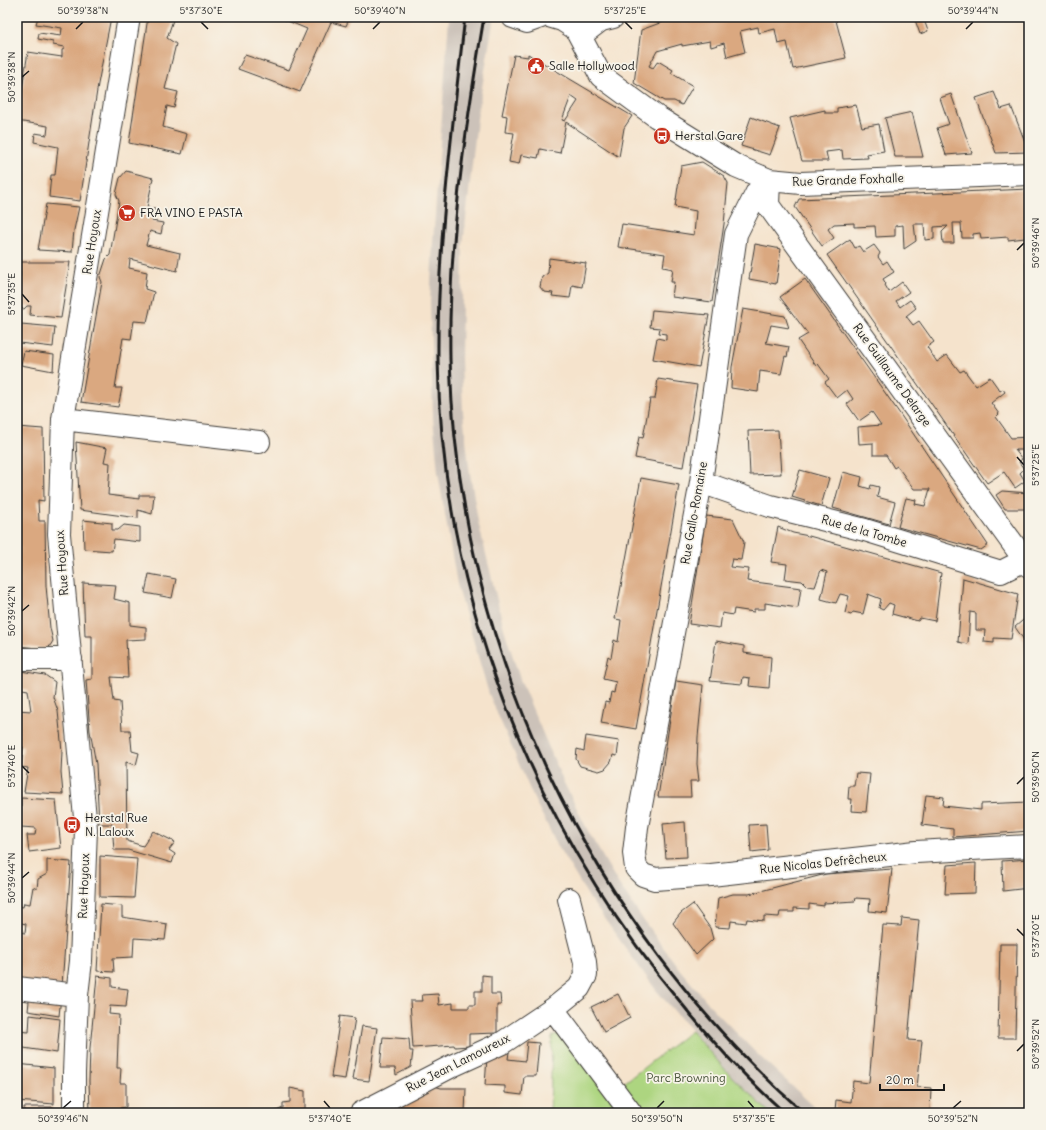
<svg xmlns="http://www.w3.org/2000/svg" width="1046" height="1130" font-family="Delius,sans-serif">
<rect width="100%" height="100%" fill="#f7f3e8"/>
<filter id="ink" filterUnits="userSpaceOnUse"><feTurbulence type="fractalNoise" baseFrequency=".025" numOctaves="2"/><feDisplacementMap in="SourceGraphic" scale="8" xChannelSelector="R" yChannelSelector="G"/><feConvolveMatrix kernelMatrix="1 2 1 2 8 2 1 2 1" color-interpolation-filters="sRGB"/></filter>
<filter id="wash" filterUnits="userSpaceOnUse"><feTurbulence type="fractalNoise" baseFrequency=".012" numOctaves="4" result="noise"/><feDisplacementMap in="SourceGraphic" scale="16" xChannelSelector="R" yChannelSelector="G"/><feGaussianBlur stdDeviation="0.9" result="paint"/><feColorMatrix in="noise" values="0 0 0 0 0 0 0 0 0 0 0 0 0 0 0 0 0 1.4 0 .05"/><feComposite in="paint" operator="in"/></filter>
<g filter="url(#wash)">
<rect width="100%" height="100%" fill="#f5e3cc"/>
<path fill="#ccc2b9" d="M449,17H494L478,111L463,245L461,359L463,412L469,467L478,521L504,629L521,682L564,783L589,833L618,883L646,924L680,970L715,1011L755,1052L821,1113H770L731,1076L656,990L590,899L560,850L534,799L489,694L457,584L438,473L433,417L430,302L433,243Z"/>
<path fill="#add580" stroke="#64784e" d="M565,1031L611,1093L691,1031L731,1076L770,1113H550L552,1036Z"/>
<g id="blocks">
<path fill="#daa880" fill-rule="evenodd" d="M38,17H111L98,84L80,201L49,197L51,175H55L58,147L34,142L35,133L47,135L48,126L17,121V108H19L28,52L62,57V50L64,49V47L53,45V42L38,39L39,33L61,36L62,28L36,24Z
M148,17H174L167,38L176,44L165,89L178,92L174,108L167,106L163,127L187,134L182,154L129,143Z
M278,17H350L346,26L331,22L300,92L238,69L245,55L289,70L307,29Z
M676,17H835L846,58L793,69L787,42L778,44L775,29L759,33L758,27L740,31L745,52L727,57L724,43L711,47L710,41L682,46V44L657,51L649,66L653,68L658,61L673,70L671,73L693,86L682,105L674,101H664L634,83L641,30Z
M914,17H923L928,31L920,34Z
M528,54L632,116L624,128L619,157L566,122L560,153L540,149L538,158L521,155L519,164L509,162L514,133L505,132L507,116L502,115L514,55L528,57ZM571,96L578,101L565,121L562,120Z
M994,92L1001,109L1011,106L1029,152L996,153L976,98Z
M951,94L972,153L946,155L937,128L949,124L940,98Z
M856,105L862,127L879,124L884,151L867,154L868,158L843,159L842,150L826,152L828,161H802L790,118L825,110V113H837V108Z
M912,112L923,157H895L885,118Z
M751,117L780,128L770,155L741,146Z
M702,162L724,176L728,183L724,224L712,302L672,297L674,282H671L673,269L663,267L665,254L618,247L622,224L694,235L696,211L675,207L681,166Z
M126,171L153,178L147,207L155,208L152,221L163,223L161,234L150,231L146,245L180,253L177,271L130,259L129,268L147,272L145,289L154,292L147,322L134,321L131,339L123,338L115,388H122L118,407L81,402L102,282L100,277L106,259L110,255L119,201L116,194L120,178Z
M1029,189V295H1027L1025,238L1008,240V237L981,239L980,233L973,234V238H962L961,223H953L954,243H943L942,232L948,226L934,227V239L925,240L924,224H914L916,241L904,249L903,225L895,226V236L876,237L875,226L854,227V223L834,224L828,229L834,238L822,246L795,207L799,199Z
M46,204L79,207L74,230L72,252L38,250Z
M850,239L855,248L859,246L863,252L874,245L880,253L878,257L883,264L887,261L894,272L883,279L886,284L885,285L889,292L902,282L909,292L896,301L900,307L910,300L916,308L906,316L913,325L919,321L934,342L927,347L937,362L947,355L960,372L964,370L976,386L990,377L1000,391L1003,389L1005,392L991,403L999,414L996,417L1011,438L1029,437V450H1015L1022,459L1019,462L1024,469L1020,473L1025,481L1015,488L1004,472L987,483L827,255Z
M755,244L781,249L776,284L749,279Z
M549,258L586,263L582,287L572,285L570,298L552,296L553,293L544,292L540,287L542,277L548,273Z
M17,262H70L61,318L30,315L31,306H27L24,309L17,308V277H20V272H17Z
M805,279L900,414L988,545L981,550L898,527L906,498L916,500L915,504L925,506L930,489H914L897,466L894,468L886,455H873V443L859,444L858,427L881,425L872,412L859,421L847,404L853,399L847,390L837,398L825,382L829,379L818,364L816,366L798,340L808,334L780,297Z
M743,309L785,316L789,328L771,325L766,343L789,347L787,357L785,356L781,374L760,371L758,392L731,388L732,367Z
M652,310L709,315L699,367L653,359L657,338L666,340V334L659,333L660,328L650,327Z
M21,324L55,327L53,347L19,343Z
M24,351L54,355L53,371L21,365Z
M658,379L697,385L683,467L635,458L639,437L643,438L650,399H655Z
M17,427L43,429L44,501L38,500L39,521H45L46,586L50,628L53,641L48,649L17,646V615L19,608H17Z
M778,430L781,474L750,475L748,431Z
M76,442L107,448L104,462L110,463L108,495L139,499V495H154L152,514L138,510V518L80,510Z
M800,470L829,478L821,506L792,497Z
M843,472L862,477L860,486L870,489L871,485L879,487L877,497L895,502L889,524L833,508Z
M641,478L679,485L636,729L601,723L605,702L609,703L611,692L614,693L616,682L603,679L608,656L611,658L614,640L618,642L621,620L615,619Z
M1002,491L1029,493V509H1005L996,495Z
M706,516L733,519L744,542L741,560L732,559L730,567L749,569L747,581L801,588L798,608L765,603V609H754V612L734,609L733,615L722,613L720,628L689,624Z
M83,520L112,523V530H118L124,525L140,527V542L114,539L112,551L84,549Z
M778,527L793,533L809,536L941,573L935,621L920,618L918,621L892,614L894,605L889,603L883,610L879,608L881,599L868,594L863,614L853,612L851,615L845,613L849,596L840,594L836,603L821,599L827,572L821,570L815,587L807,586L802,581L785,579L787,564L771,562Z
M149,574L176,579L172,598L145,593Z
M963,578L1018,594L1011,639L994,638V643L984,642L985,630H976V613L970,612L968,644L958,642Z
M83,583L116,585L114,599L130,603V625L146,627V639L126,640L128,678L111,677L114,701L120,702L122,730H130L132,751L139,753L136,765L126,762L127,841L143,846L153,831L175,842L169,850L175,854L172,863L128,850H114L112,824H99L96,764L90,731L86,680L92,679V636H85Z
M1029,615V663L1027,665L1024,640L1015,627Z
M716,641L744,646V653L771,657L769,688L749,686L750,678L743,677L742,684L710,681Z
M20,671L45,675L55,682L53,697L58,711L62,751L61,772L63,794L24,792L28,768L21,767L23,747L17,746L18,724L17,710L31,711L28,690L17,688Z
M676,681L703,685L698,737L697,764L699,781H690L691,797H658Z
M586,736L619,741L617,756L613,755L611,762L605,769L599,771L580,766L576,759L577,749L584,751Z
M856,773L870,774L866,812L851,811L852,799H848L849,786H854Z
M926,795L944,797L943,806L981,810V804L1029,802V831L953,837V829L922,825Z
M21,798L56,800L61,848L29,852L27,835H35L36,828L21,827Z
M685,822L687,857L666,858L663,824Z
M766,824L768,850L751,852L749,825Z
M100,856L137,859L134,898L100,897Z
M1029,859V888L1003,891L1002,861Z
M47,860L71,862L62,985L17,983V932L25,933L26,924L17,922V906L23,907L24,903L30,904L33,887L37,889L38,879L47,874Z
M976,863L975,893L945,894L947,865Z
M892,869L887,913L869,911L870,899L856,898L855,901L824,903V906L809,904V909L794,908V912H780L779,917L764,916V921L747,919L746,923L731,921L730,928L715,927L718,898L733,894H749L826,874Z
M101,904L122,906V917L167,924L165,940L134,938L133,957L113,958L114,972L97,971Z
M693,904L710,928L713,939L696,955L673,923L681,913Z
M902,918L919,920L908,1040L922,1041L917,1087L931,1088L930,1113H849L850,1112L835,1110L836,1100L851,1102L853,1081L869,1083L883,925L901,926Z
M1000,944H1017L1015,1038H998Z
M482,975L491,976V994H500L501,1005H497V1033L469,1034V1046L455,1047L454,1045L413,1048L410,1001H423L422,995L438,994L439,1005L453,1003V1008H469V1005H475V991H482Z
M97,976L112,978V987L128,989L126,1007L110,1006L109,1014L119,1015L117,1068H121L120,1083H126V1107L120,1108V1113H90L89,1081L90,1048Z
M30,992L61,996L59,1016L28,1011Z
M618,994L630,1018L604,1032L591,1007Z
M30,1015L60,1019L57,1053L17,1047V1031L29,1032Z
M340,1016L355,1018L345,1079L331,1077Z
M362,1026L377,1028L369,1081L353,1079Z
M383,1037L409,1039L410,1051H413L411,1067L396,1075L395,1068H380Z
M527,1042L539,1043L536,1076H524L522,1095L505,1093V1086L485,1085L487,1058L509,1052L508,1059L525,1061Z
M17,1064L54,1068V1104L17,1101Z
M431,1085L441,1088H466L465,1113H379Z
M290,1088L305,1091V1113H272L283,1108V1103L290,1102Z
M24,1107H53V1113H24Z"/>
</g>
</g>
<g filter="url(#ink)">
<use href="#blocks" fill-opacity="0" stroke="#3d3a36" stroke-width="1"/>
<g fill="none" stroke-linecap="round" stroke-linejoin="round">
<defs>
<path id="minor" d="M513,17L527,22L541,17
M552,17L562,20L576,29L601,76L657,117L736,166L769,180L801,183L1029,174
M580,36L601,20L613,17
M769,180L757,192L736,234L701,482L637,827L634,853L636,868L643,875L655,879L711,875L916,852L1029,846
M769,180L768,205L1029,566
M63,419L259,442
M701,482L770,506L865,530L1001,572L1029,558
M17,659H71
M17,988L77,995
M553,1009L631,1113
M74,1113V1073L77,995L81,961L86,829L59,534L63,419L129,17
M361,1113L454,1065L502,1043L553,1009L579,988L586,975L585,962L569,899"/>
</defs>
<use href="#minor" stroke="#3d3a36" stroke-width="24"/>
<use href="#minor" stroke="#fff" stroke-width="22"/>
<path stroke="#1c1c1c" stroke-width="3" d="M465,17C452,130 437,245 438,359C441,594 531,824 682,1004C713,1043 748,1080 785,1113
M484,17C465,130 448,244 450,359C457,647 588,923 804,1113"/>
</g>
</g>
<path fill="none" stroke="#1c1c1c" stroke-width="1.5" d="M201,22L208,29M625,22L632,29M76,29L83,22M373,29L380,22M966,29L973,22M22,77L29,71M1017,250L1024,243M22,294L29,302M1017,457L1024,465M22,611L29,605M22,766L29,773M1017,784L1024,777M22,878L29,872M1017,929L1024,936M1017,1051L1024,1044M324,1101L330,1108M748,1101L754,1108M63,1108L71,1101M657,1108L664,1101M953,1108L961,1101"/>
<defs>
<symbol id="civic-disc" viewBox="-11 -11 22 22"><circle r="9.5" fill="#c8321e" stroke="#f7f3e8"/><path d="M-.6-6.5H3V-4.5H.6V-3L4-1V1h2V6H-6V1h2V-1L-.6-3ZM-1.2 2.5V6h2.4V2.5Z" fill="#fff"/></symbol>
<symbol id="bus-disc" viewBox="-11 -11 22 22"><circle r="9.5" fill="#c8321e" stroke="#f7f3e8"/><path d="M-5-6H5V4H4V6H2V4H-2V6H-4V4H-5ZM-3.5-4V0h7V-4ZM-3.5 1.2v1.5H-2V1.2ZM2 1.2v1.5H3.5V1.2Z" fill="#fff"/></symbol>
<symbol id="supermarket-disc" viewBox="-11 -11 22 22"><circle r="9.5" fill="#c8321e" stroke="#f7f3e8"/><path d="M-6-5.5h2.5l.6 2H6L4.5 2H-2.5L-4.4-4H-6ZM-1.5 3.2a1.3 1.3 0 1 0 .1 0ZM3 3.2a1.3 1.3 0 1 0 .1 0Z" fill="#fff"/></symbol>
</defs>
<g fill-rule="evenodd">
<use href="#civic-disc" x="526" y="56" width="20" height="20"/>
<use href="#bus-disc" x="652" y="126" width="20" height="20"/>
<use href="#supermarket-disc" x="117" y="203" width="20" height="20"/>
<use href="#bus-disc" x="62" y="815" width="20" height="20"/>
</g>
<g text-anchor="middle" stroke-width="3.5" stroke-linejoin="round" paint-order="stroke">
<g font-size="12" fill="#1c1c1c" stroke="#f7f3e8" text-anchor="start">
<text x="549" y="70">Salle Hollywood</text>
<text x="675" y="140">Herstal Gare</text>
<text x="140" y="217">FRA VINO E PASTA</text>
<text x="85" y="822">Herstal Rue<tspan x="85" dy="14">N. Laloux</tspan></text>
</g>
<g font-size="12" fill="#1c1c1c" stroke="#f7f3e8">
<text transform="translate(848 180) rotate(-2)" y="4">Rue Grande Foxhalle</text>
<text transform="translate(92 242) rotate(-81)" y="4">Rue Hoyoux</text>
<text transform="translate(892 375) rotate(54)" y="4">Rue Guillaume Delarge</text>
<text transform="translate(694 513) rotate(-80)" y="4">Rue Gallo-Romaine</text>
<text transform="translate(864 531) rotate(16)" y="4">Rue de la Tombe</text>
<text transform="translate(62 563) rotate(-94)" y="4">Rue Hoyoux</text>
<text transform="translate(823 863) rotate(-6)" y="4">Rue Nicolas Defrêcheux</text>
<text transform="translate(84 886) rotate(-88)" y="4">Rue Hoyoux</text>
<text transform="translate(458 1063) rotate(-27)" y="4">Rue Jean Lamoureux</text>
</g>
<g font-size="12" fill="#48543a" stroke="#f7f3e8">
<text x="686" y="1082">Parc Browning</text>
</g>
</g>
<rect width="1046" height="1130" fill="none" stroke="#f7f3e8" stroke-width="44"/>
<path d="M880 1084v6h64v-6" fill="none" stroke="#1c1c1c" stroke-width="2"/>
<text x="886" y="1084" font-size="12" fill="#1c1c1c" stroke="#f7f3e8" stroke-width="3" paint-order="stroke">20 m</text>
<rect x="22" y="22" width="1002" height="1086" fill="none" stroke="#1c1c1c" stroke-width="1.5"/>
<g font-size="10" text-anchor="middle" fill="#1c1c1c">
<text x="83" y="14">50°39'38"N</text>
<text x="201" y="14">5°37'30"E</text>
<text x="380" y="14">50°39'40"N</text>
<text x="625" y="14">5°37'25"E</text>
<text x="973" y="14">50°39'44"N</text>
<text transform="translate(11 77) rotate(-90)" y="4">50°39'38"N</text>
<text transform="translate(1035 243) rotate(-90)" y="4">50°39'46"N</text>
<text transform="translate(11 294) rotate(-90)" y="4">5°37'35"E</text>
<text transform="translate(1035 465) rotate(-90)" y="4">5°37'25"E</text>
<text transform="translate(11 611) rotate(-90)" y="4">50°39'42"N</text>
<text transform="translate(11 766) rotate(-90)" y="4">5°37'40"E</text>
<text transform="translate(1035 777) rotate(-90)" y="4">50°39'50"N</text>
<text transform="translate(11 878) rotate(-90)" y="4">50°39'44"N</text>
<text transform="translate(1035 936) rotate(-90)" y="4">5°37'30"E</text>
<text transform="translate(1035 1044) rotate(-90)" y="4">50°39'52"N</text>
<text x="63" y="1122">50°39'46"N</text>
<text x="330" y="1122">5°37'40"E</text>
<text x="657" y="1122">50°39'50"N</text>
<text x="754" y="1122">5°37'35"E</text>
<text x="953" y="1122">50°39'52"N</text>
</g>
</svg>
